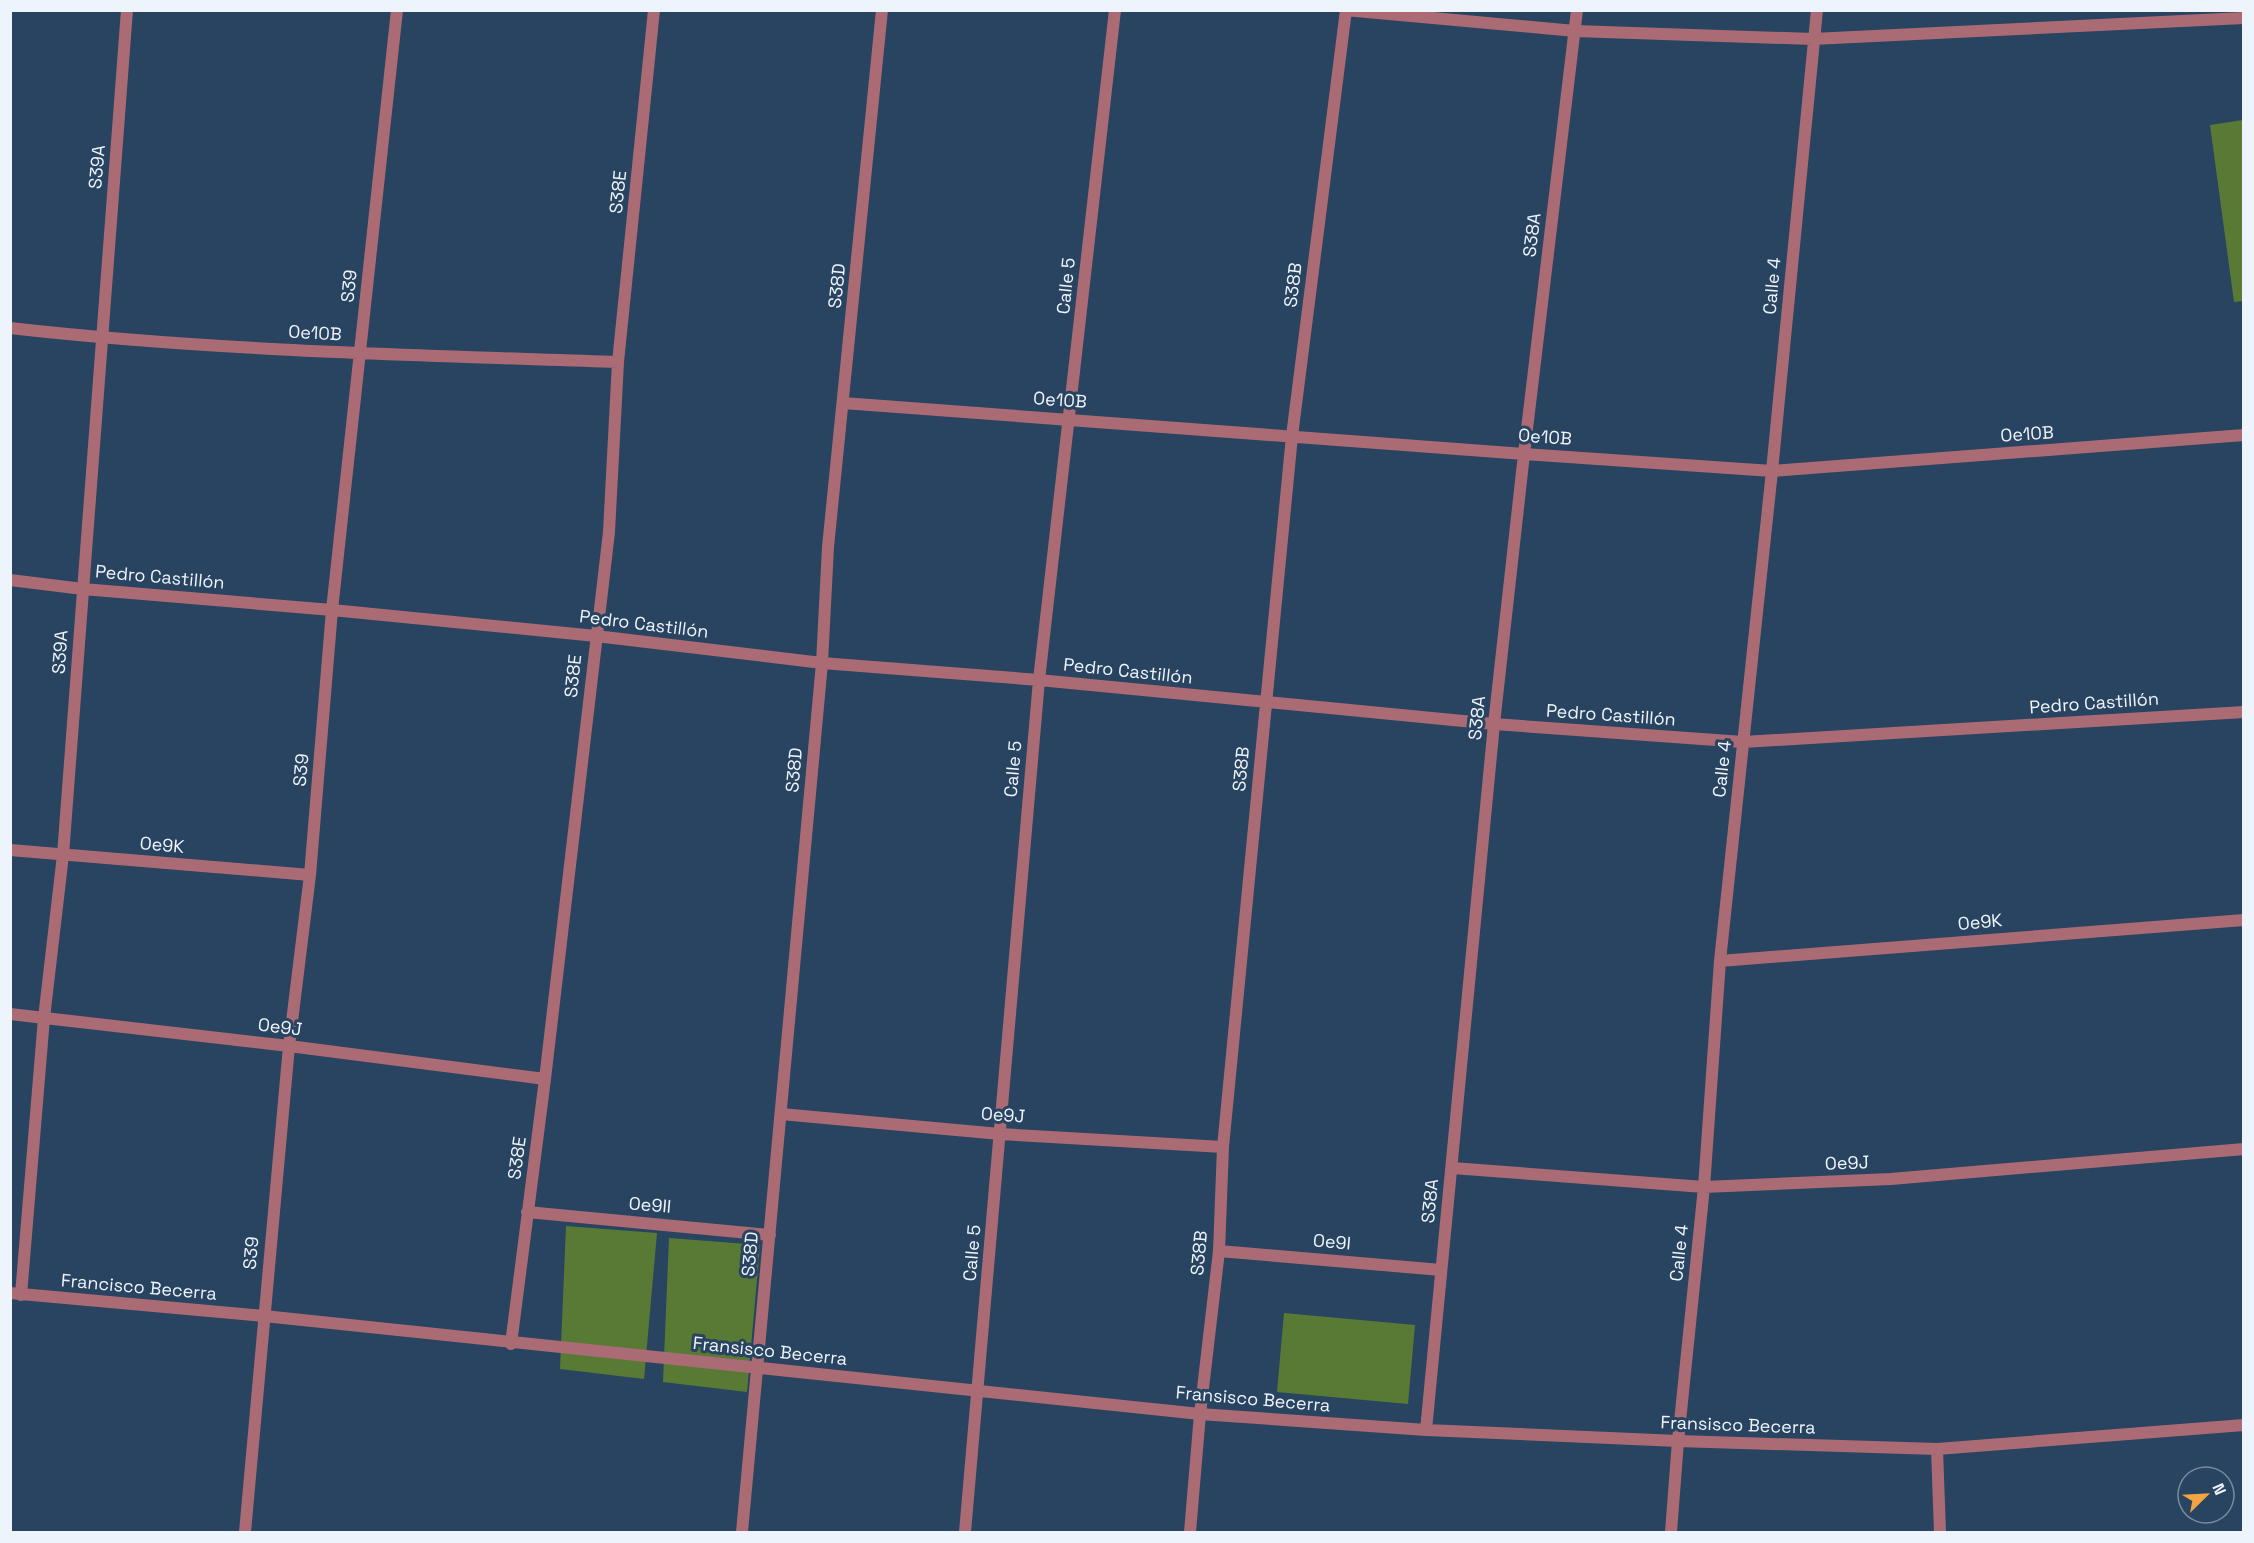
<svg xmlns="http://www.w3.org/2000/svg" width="2254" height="1543" font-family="'Space Grotesk',sans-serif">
<rect width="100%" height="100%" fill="#294460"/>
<path fill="#597a35" d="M2243,120V301L2234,302L2210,125Z
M566,1226L657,1233L644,1379L560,1369Z
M669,1238L760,1245L747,1392L663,1382Z
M1284,1313L1415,1325L1408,1404L1277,1392Z"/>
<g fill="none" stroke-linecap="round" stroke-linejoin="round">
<path stroke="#aa6b75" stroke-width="12" d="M1219,1251L1441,1270"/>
<path stroke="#aa6b75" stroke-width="12" d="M1345,10L1575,31L1813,39L2244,18
M10,328C212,351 416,355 618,362
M843,403L1524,454L1772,471L2244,435
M10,580L83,589L332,610L596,636L822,663L1039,680L1494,724L1743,742L2244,712
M10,850L310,875
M1720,961L2244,920
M10,1014L289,1046L545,1079
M781,1114L1000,1134L1223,1147
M1452,1168L1704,1187L1891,1179L2244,1149
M527,1212L770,1235
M10,1293L264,1316L1200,1414L1426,1430L1678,1441L1937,1449L2244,1425
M21,1295L44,1018L63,855L127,10
M511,1344L545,1079L609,532L618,362L654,10
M1426,1430L1494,724L1524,454L1577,10
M1937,1449L1940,1532
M245,1532L289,1046L310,875L332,610L397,10
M742,1532L822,663L828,547L882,10
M965,1532L1039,680L1115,10
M1190,1532L1200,1414L1219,1251L1223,1147L1292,436L1346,10
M1671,1532L1678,1441L1704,1187L1720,961L1772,471L1817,10"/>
</g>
<g text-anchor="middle" stroke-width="6" stroke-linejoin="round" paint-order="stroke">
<g font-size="18" fill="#eef4fb" stroke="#294460">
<text transform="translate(97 167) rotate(-85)" y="6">S39A</text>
<text transform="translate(618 192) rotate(-84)" y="6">S38E</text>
<text transform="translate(1532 235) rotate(-83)" y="6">S38A</text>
<text transform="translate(1293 285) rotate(-83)" y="6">S38B</text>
<text transform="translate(349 286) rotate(-84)" y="6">S39</text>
<text transform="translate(837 286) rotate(-84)" y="6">S38D</text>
<text transform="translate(1066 286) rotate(-84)" y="6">Calle 5</text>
<text transform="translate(1772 286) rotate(-85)" y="6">Calle 4</text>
<text transform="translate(315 333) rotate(3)" y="6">Oe10B</text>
<text transform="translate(1060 400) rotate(4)" y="6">Oe10B</text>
<text transform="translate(2027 434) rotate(-4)" y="6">Oe10B</text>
<text transform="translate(1545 437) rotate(4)" y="6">Oe10B</text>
<text transform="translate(160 577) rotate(5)" y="6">Pedro Castillón</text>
<text transform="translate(644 624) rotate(7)" y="6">Pedro Castillón</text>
<text transform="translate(60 652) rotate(-86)" y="6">S39A</text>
<text transform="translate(1128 671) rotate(6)" y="6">Pedro Castillón</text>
<text transform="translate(573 676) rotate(-84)" y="6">S38E</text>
<text transform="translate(2094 703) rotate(-4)" y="6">Pedro Castillón</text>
<text transform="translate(1611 715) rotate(4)" y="6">Pedro Castillón</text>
<text transform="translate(1477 718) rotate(-84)" y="6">S38A</text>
<text transform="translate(1013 769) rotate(-85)" y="6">Calle 5</text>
<text transform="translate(1241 769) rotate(-85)" y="6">S38B</text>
<text transform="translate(1722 769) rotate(-84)" y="6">Calle 4</text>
<text transform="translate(301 770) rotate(-85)" y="6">S39</text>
<text transform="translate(794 770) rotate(-85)" y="6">S38D</text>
<text transform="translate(162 845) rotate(5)" y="6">Oe9K</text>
<text transform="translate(1980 922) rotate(-5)" y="6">Oe9K</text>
<text transform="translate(280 1027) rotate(7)" y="6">Oe9J</text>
<text transform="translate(1003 1115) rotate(4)" y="6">Oe9J</text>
<text transform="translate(517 1158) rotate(-82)" y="6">S38E</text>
<text transform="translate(1847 1163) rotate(-2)" y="6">Oe9J</text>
<text transform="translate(1430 1201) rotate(-84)" y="6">S38A</text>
<text transform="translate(650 1205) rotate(5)" y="6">Oe9II</text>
<text transform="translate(1332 1242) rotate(5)" y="6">Oe9I</text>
<text transform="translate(251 1253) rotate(-85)" y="6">S39</text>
<text transform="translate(972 1253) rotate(-85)" y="6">Calle 5</text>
<text transform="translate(1199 1253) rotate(-85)" y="6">S38B</text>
<text transform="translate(1679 1253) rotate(-84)" y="6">Calle 4</text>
<text transform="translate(750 1254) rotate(-85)" y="6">S38D</text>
<text transform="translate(139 1287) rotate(5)" y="6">Francisco Becerra</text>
<text transform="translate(770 1351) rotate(6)" y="6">Fransisco Becerra</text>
<text transform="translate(1253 1399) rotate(5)" y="6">Fransisco Becerra</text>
<text transform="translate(1738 1425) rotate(2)" y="6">Fransisco Becerra</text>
</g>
</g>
<rect width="2254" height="1543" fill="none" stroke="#eef4fb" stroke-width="24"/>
<g transform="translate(2206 1495) rotate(66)"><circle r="28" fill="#294460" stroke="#788a9e" stroke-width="1.5"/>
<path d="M0-4.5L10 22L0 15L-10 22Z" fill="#f1a540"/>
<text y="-9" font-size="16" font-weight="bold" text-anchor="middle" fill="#eef4fb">N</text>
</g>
</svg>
